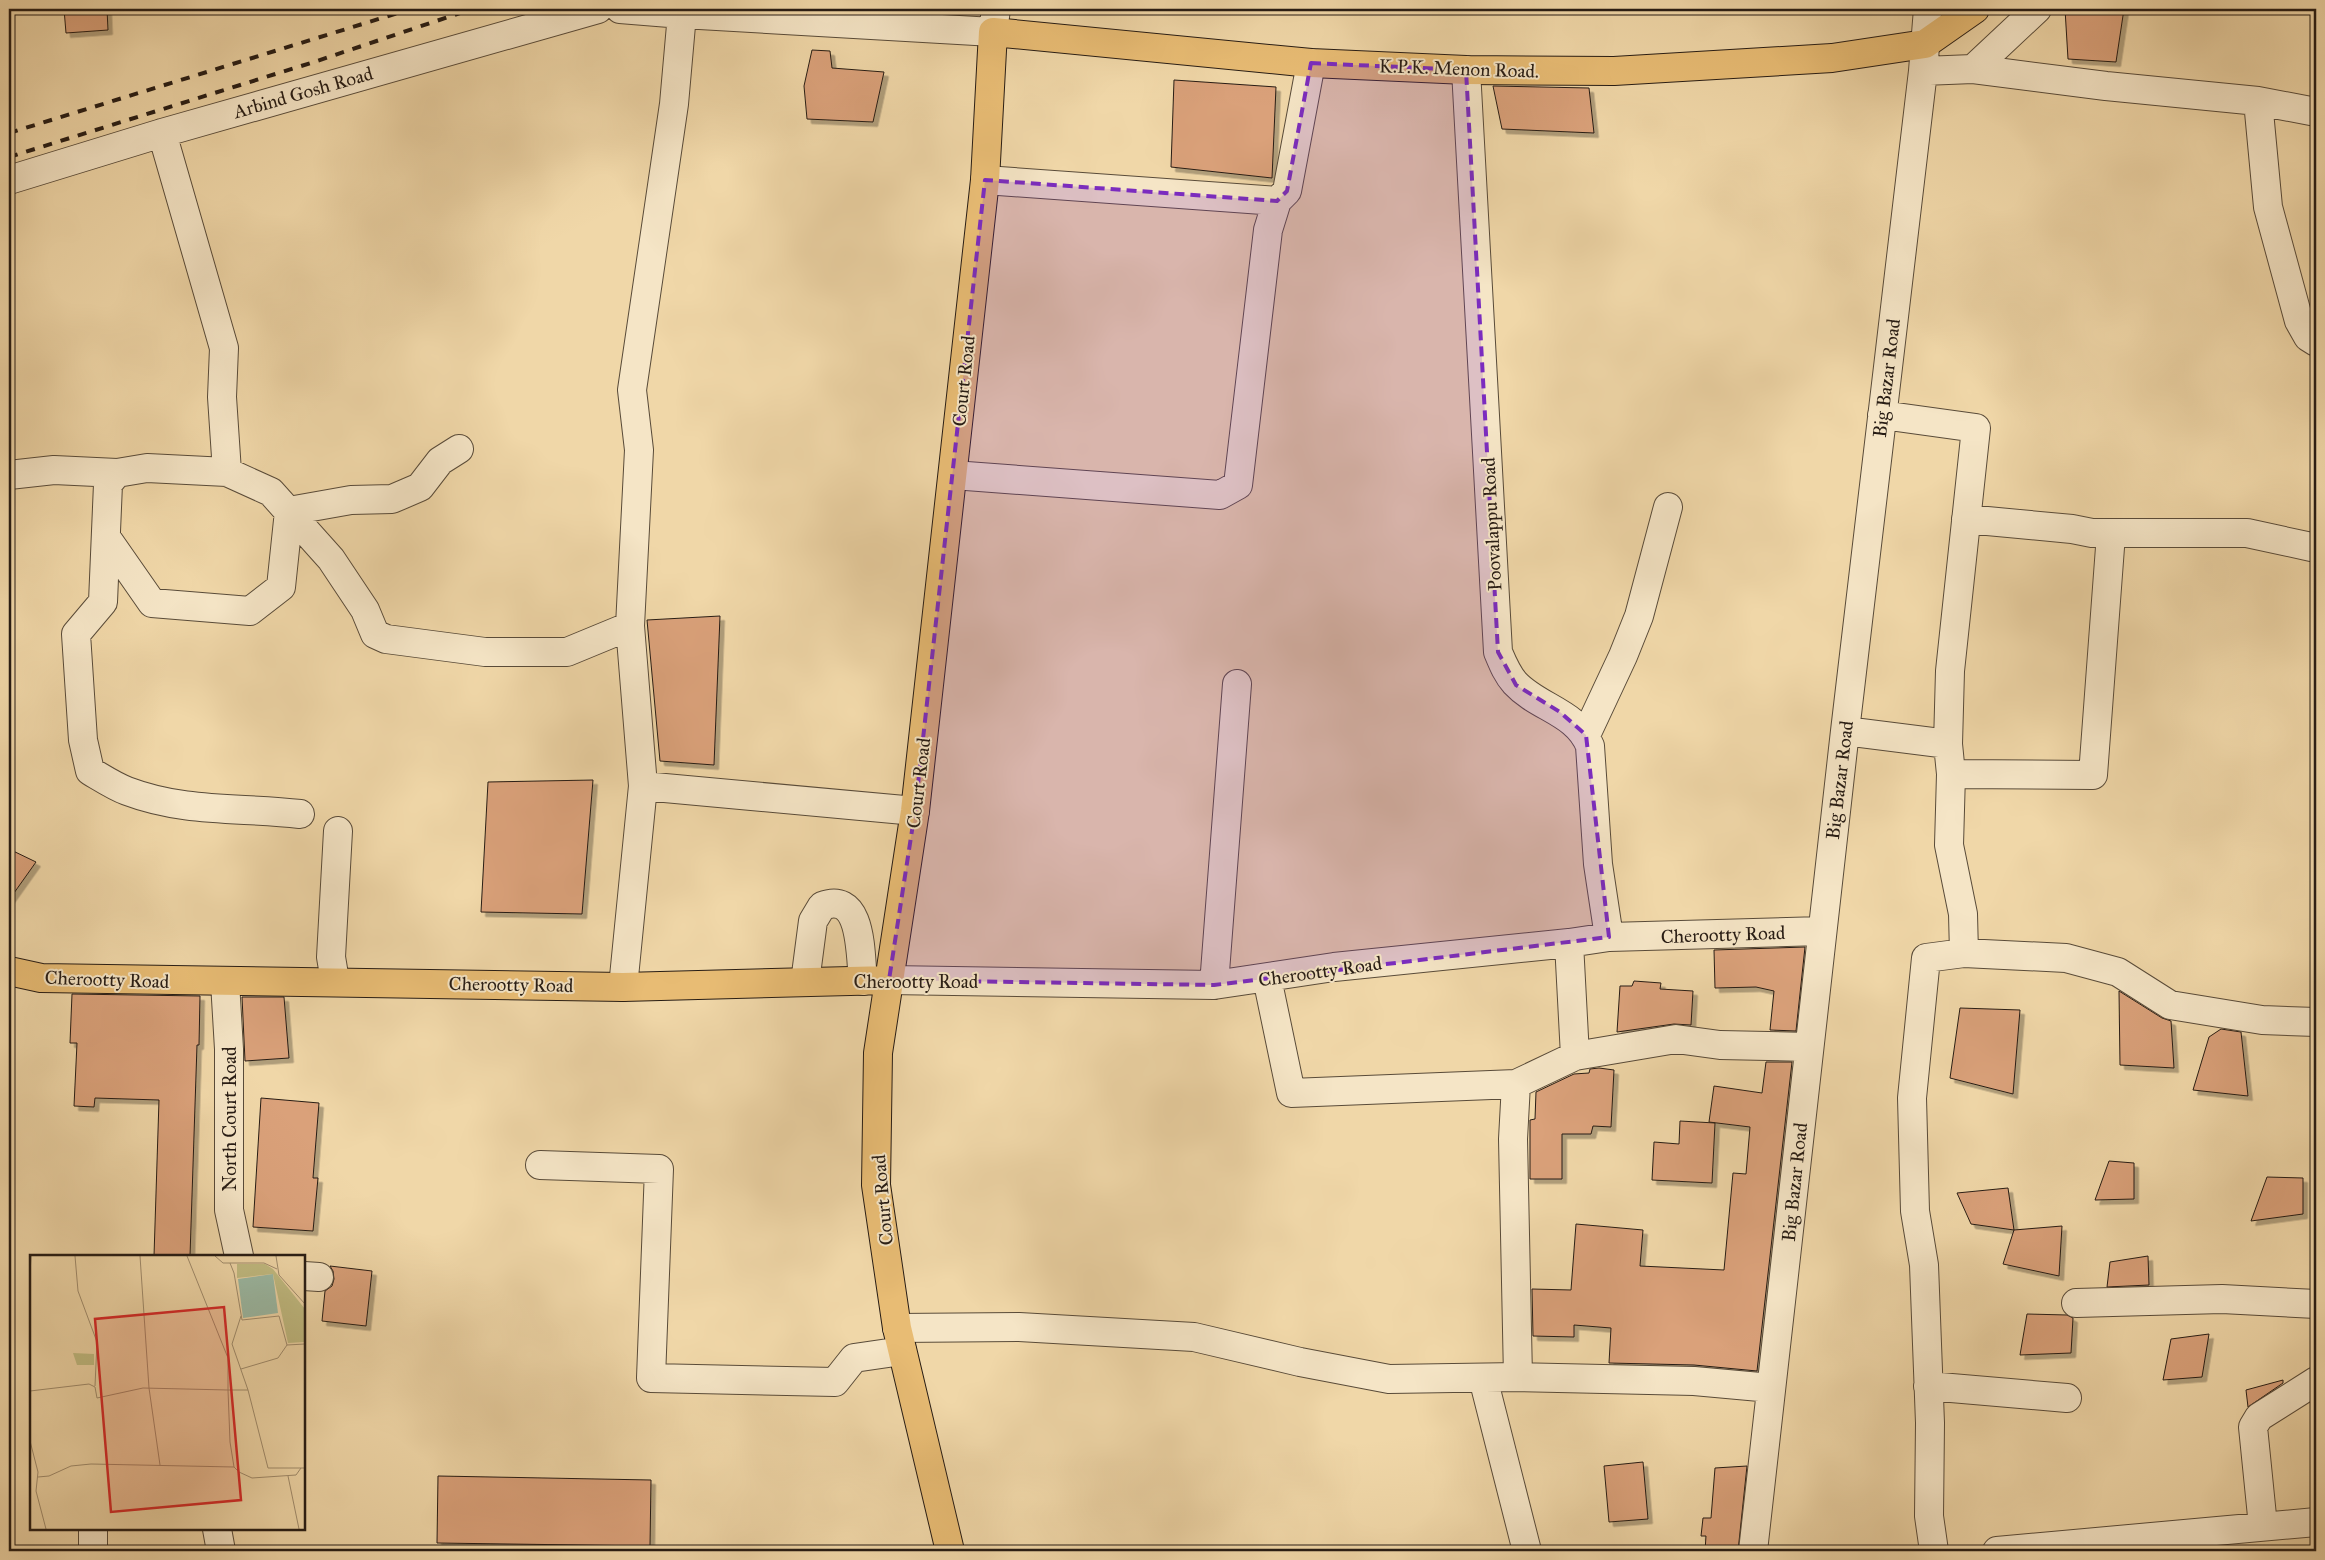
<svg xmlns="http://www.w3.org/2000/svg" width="2325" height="1560" font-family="'IM FELL Great Primer',serif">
<defs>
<filter id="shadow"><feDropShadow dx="4.5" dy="4.5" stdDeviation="0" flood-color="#0004"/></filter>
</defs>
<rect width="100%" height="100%" fill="#f0d7a8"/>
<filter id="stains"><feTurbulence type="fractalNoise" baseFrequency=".004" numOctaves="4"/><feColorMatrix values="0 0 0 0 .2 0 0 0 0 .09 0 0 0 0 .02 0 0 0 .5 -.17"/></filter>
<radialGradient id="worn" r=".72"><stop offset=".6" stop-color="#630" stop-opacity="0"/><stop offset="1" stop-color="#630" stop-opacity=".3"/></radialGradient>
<path fill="#daa17a" stroke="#271c14" filter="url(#shadow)" d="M64,9H107L108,30L66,33Z
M2065,9H2124L2116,62L2068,59Z
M812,50L830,51L832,68L884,72L873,122L807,119L804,86Z
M1174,80L1276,87L1272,178L1171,167Z
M1493,86L1589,88L1594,133L1502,129Z
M720,616L714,765L660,761L647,620Z
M593,780L582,914L481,912L488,782Z
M9,849L36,862L9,900Z
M1805,947L1796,1031L1770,1030L1774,991L1756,987L1715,988L1714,950Z
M1634,981L1661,983L1660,989L1693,991L1691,1025L1674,1024L1617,1032L1620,986H1632Z
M2119,991L2162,1018L2171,1021L2174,1068L2120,1065Z
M72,994L200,996L199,1045H197L190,1256H154L159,1100L95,1098L94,1107L74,1106L77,1043H70Z
M242,997H284L289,1058L245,1061Z
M1960,1008L2020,1010L2013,1094L1950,1078Z
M2221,1029L2241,1032L2248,1096L2193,1090L2209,1037Z
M1766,1062H1792L1757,1371L1694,1365L1609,1363L1611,1328L1574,1325V1337L1533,1336L1532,1289L1571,1290L1576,1224L1643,1230L1640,1266L1724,1270L1733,1173L1746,1174L1750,1127L1709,1122L1714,1086L1762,1093Z
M1599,1068L1614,1070L1611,1127L1593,1126L1591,1134H1562V1179H1530V1120L1535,1119L1536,1092L1574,1074L1589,1073L1590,1069Z
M261,1098L319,1103L313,1178H318L313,1231L253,1227Z
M1680,1121L1715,1123L1712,1183L1652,1180L1654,1142L1679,1144Z
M2109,1161L2134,1163V1199L2095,1200Z
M2267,1177L2303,1178V1214L2251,1221Z
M2008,1188L2014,1230L1971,1224L1957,1193Z
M2062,1226L2059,1276L2003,1264L2014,1230Z
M2148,1256L2149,1285L2107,1287L2110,1262Z
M330,1266L372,1271L366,1326L322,1321L325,1291L332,1286L334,1279L333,1271Z
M2027,1314L2067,1315L2073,1318L2071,1353L2020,1355Z
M2209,1334L2202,1377L2163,1380L2171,1339Z
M2283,1380V1383L2248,1407L2246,1390Z
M1643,1462L1648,1519L1609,1522L1604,1466Z
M1747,1466L1738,1551H1705L1706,1536H1701L1703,1518H1711L1715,1468Z
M438,1476L651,1480L650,1546L437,1543Z"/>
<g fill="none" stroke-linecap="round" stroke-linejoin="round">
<defs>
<path id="minor" d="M620,9L682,14L993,32L996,9
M1973,69L2037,9
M1466,70L1498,652C1503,664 1507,674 1515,683C1538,708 1577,712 1590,746L1598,864L1609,937
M1923,71L1973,69L2106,86L2258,101L2316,112
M2258,101L2268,207L2299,321L2308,337L2316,342
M162,133L224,348L222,397L227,472
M9,180L162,133L598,9
M985,180L1277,201
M1882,415L1976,428L1950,671L1948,744L1951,774L1949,845L1963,914L1964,953L1926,958L1912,1098L1915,1211L1924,1265L1930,1423L1929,1516L1934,1551
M9,475L54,470L117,473
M953,475L1220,495L1238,485L1268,230L1277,201L1287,191L1311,63
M1966,519L2072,529L2092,533H2247L2316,548
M106,537L152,603L250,611L281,587L289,511L351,500L392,499L420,487L440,461L459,449
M1845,731L1948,744
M1586,735L1623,656L1639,616L1668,507
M1951,774L2093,775L2111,534
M643,786L915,811
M300,814C240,807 185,813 127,791C114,786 102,778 90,771L83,740L76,634L103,602L108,484L117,473L147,468L227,472L271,492L331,559L365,610L375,634L386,639L485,652H567L630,626
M1964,953L2066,958L2118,972L2170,1005L2262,1020L2316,1022
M1267,978L1291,1093L1516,1084
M889,980L1214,985L1334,967L1569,943L1609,937L1822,931
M335,981L331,957L338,831
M225,982L229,1049V1210L239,1256
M805,982L813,921L822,906C863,890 860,954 863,981
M1214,985L1237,684
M623,987L643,786L630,626L639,450L632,390L674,104L682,14
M1575,1056L1676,1039L1720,1045L1809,1047
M540,1165L659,1169L651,1378L835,1382L854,1358L902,1351
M304,1276L319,1277
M2076,1303L2222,1299L2316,1304
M897,1328L1019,1327L1194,1337L1300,1362L1389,1379L1518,1377L1694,1381L1771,1388
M1518,1377L1513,1139L1516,1084L1575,1056L1569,943
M1483,1378L1527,1551
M1928,1386L2067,1398
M2263,1526L2253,1427L2259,1417L2316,1381
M217,1529L221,1551
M93,1551V1529
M1753,1551L1845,731L1923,71L1928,9
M1997,1551L2316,1522"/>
<path id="major" d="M9,971L41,978L623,987L889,980
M950,1551L897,1328L876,1185L878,1053L915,811L985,180L993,32L1311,63L1466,70L1614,71L1832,58L1925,44L1975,9"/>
</defs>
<use href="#minor" stroke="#594b39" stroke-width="30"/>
<use href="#major" stroke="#271c14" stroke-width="30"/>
<use href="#minor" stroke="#f5e5c6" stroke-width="28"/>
<use href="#major" stroke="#e8bc74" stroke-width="28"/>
<path stroke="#271c14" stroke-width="4" stroke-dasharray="9 9" stroke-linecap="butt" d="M9,133L411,9
M9,157L314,62L472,9"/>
</g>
<path fill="#7b2cbf" fill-opacity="0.2" stroke="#7b2cbf" stroke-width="4" stroke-dasharray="10 6" stroke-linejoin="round" d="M1311,63L1466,70L1498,652L1516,685L1560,712L1586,735L1609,937L1214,985L889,980L915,811L985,180L1277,201L1287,191Z"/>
<g text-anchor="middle" stroke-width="4" stroke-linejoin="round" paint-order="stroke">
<g font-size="19" fill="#271c14" stroke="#f5e5c6">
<text transform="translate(1459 68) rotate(2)" y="7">K.P.K. Menon Road.</text>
<text transform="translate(303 92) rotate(-16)" y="7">Arbind Gosh Road</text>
<text transform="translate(1886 378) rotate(-83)" y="7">Big Bazar Road</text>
<text transform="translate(963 381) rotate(-84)" y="7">Court Road</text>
<text transform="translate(1491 524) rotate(-93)" y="7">Poovalappu Road</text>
<text transform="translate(1839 780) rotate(-83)" y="7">Big Bazar Road</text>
<text transform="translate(918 783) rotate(-83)" y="7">Court Road</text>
<text transform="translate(1723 934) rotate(-2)" y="7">Cherootty Road</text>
<text transform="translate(1320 971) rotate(-8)" y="7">Cherootty Road</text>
<text transform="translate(107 979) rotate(2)" y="7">Cherootty Road</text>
<text x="916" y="988">Cherootty Road</text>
<text transform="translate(511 984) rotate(1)" y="7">Cherootty Road</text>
<text transform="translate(229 1119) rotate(-90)" y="7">North Court Road</text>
<text transform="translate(1794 1182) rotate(-84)" y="7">Big Bazar Road</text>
<text transform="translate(882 1200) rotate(-95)" y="7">Court Road</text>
</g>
</g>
<g transform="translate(30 1255)">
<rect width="275" height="275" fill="#f0d7a8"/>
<path d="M207,9H235L243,14L275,54L274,87L258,88L243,19L207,23ZM43,98L64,99V110H47Z" fill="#c1bc82"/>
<path d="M243,19L248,58L213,63L208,24Z" fill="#9bbaa5"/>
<path fill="none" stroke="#a08c6d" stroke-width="1" d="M45,1L48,36L67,87L65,131M110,1L119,133M157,1L198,103V135H218M185,1L193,8H234L247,14M246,1L249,20L275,49M200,8L204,18L212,65L249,61L257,90L275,89M0,20L1,1M211,61L202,89L218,135L238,213H275M211,114L248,103L257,90M119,133L130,210M0,136L59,129L65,132L67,143L113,133L198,135L200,187L204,212L209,217L222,223L266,220L271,213M0,186L8,217L6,236L16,274M258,221L269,274M8,222L19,221L41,211L61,209L204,212"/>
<path fill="#d62828" fill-opacity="0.15" stroke="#d62828" stroke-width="2.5" d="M194,52L211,245L81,257L65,64Z"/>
<rect width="275" height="275" fill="none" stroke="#271c14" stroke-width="2.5"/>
</g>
<rect width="2325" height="1560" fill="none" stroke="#f0d7a8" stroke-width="30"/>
<rect x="10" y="10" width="2305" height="1540" fill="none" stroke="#271c14" stroke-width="2.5"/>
<rect x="15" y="15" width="2295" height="1530" fill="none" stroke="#271c14"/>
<rect width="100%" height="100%" filter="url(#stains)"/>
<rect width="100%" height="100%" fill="url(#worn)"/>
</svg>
